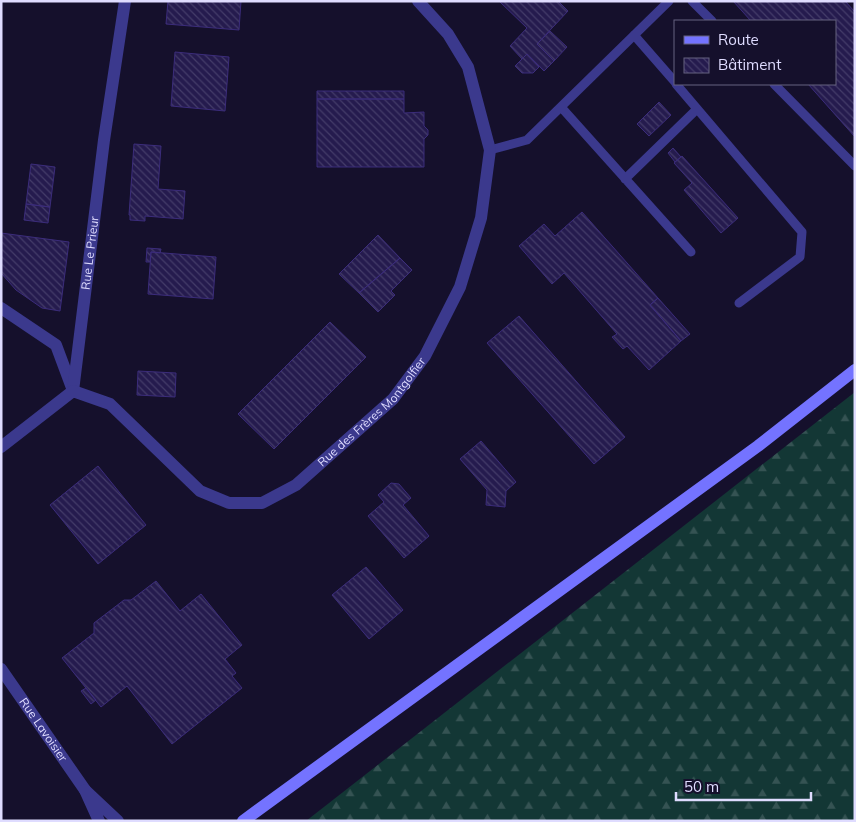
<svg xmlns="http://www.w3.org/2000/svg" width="856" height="822" font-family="Mulish,sans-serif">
<defs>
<pattern id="forest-firs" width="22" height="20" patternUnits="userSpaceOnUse" patternTransform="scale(1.25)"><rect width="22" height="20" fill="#133735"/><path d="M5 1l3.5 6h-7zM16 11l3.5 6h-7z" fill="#355353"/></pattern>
<pattern id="building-back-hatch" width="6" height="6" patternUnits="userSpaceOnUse" patternTransform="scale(1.25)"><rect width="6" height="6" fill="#251b4e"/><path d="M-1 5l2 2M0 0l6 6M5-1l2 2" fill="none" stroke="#443c69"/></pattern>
</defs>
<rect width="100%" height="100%" fill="#15102c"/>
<path fill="url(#forest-firs)" d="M855,392V821H306Z"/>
<path fill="url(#building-back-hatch)" stroke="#3b2c7b" d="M168,1H241L239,30L166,24Z
M499,1H558L568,11L537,44L554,61L544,71L527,54L522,59L510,46L527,28Z
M733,1H845L855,12V137L808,84H835V21H751Z
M550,31L567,47L554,61L537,44Z
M175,52L229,57L225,111L171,106Z
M527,54L539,67L533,73H522L515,66Z
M317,91H404V99H317Z
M317,99H404V113L424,112V126L428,130V135L424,139V167H317Z
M659,102L671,115L649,136L637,124Z
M134,144L161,146L158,189L185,191L183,219L145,216V221L130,220V215H129Z
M673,148L681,157L675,162L668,153Z
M682,156L738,218L721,233L684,190L692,183L674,163Z
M31,164L55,167L50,207L26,204Z
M26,204L50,207L48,223L24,220Z
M582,212L658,298L650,305L681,341L649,370L627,346L623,349L612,337L617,334L564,273L552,284L519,246L544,224L555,236Z
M1,233L69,242L60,311L42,308L16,290L1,273Z
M378,235L400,258L359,293L339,274Z
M147,248L161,249L160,253L151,252L150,262H146Z
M151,252L216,257L213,299L148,294Z
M400,258L412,270L391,291L395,295L378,312L359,293Z
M658,298L690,334L681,341L650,305Z
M519,316L625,437L594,464L487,343Z
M330,322L366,357L274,449L238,414Z
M138,371L176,373L175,397L137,395Z
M481,441L516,482L506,491L505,507L486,505L487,490L460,459Z
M98,466L146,525L98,564L50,505Z
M391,483L399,484L411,498L403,505L429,536L404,558L368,516L384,502L378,495Z
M366,567L403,610L369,639L332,595Z
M156,581L180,611L201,594L242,645L225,659L236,673L232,676L242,688L172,744L127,686L101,707L62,658L94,633V623L124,600H131Z
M86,688L96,700L91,704L81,691Z"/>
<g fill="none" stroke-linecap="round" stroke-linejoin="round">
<path stroke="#3b398d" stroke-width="9" d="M692,1L712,21
M634,35L675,82
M676,84L802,232L800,257L739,303
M774,84L855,166
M561,107L691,252
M490,150L527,140L669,1
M625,179L697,109"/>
<g stroke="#3b398d" stroke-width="12">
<path d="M1,308L56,345L72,388"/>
<path id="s1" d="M73,391L104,140L125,1"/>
<path id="s2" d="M1,447L73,391L110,404L200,491L229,503H262L296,485L393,399L425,356L460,287L481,218L490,150L468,67L448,34L418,1"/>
<path id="s3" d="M1,669L85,790"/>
<path d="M99,821L85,790L118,821"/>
</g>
<path stroke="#7473ff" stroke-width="12" d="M243,821L758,446L855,370"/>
</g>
<g text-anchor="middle" stroke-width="4.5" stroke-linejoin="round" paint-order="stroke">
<g font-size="12" fill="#dfdcff" stroke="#15102c">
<text dy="4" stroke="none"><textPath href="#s1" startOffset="139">Rue Le Prieur</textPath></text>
<text dy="4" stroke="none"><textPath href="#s2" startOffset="464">Rue des Frères Montgolfier</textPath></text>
<text dy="4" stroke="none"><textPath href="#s3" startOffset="74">Rue Lavoisier</textPath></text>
</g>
</g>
<rect width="856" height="822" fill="none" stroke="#dfdcff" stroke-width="5"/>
<rect x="674" y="20" width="162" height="65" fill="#15102c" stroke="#666280"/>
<rect x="684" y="36" width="25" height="8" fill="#7473ff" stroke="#666280"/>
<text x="718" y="45" font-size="15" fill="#dfdcff">Route</text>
<rect x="684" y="58" width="25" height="15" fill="url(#building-back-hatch)" stroke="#666280"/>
<text x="718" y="70" font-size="15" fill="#dfdcff">Bâtiment</text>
<path d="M676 792v8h135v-8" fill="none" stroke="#dfdcff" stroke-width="2.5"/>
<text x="684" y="792" font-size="15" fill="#dfdcff" stroke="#15102c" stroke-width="4" paint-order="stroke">50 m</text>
</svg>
